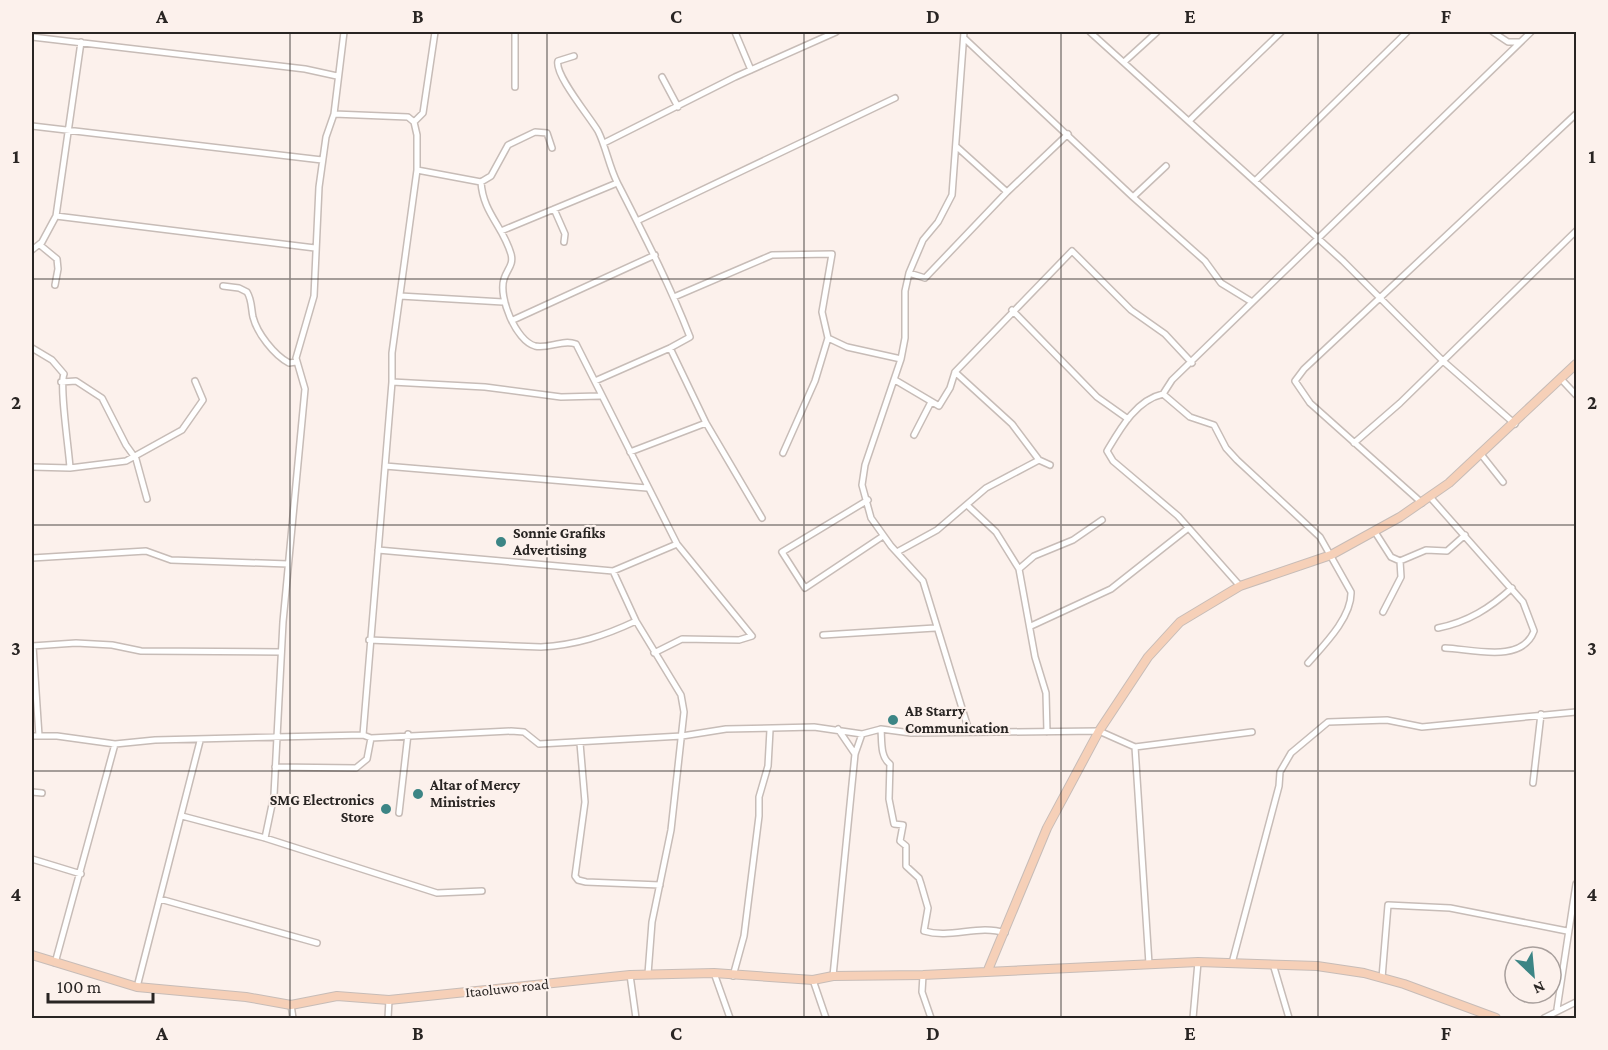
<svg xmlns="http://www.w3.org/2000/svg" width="1608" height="1050" font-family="'Crimson Pro',serif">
<rect width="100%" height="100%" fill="#fcf1ec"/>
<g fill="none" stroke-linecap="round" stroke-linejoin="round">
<defs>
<path id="street" d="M515,32V87
M735,32L751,70
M964,32L952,195L938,222L923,240L909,273L905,291V338L901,359L865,465L862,485L871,518L891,546L923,581L969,731
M1090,32L1343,261L1443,361L1515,424
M1493,32L1508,42H1519
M32,37L305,69L337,76
M964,38L1133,197
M574,56L558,61C554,74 589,116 598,131C606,147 609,166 617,182C643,233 669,283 690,337L670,348L595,381
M1124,62L1157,32
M662,77L678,107
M334,114L408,117L414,122L417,135V170L392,353V382L363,735
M1190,120L1281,32
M414,122L423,113L435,32
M32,126L322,160
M604,143L735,77L836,32
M957,147L1007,192
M1166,166L1133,197L1205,261L1221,283L1252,302
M417,170L481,182L491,176L508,145L535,132L547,133L552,148
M1255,181L1407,32
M481,182C483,213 503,226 511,254C514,265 507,269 504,279C498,297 516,341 535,346C549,349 562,339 576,344L677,544L752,636L739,640L682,639L654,653
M554,209L565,234L564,242
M56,216L315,248
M639,220L895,98
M501,231L617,183
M40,245L57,259L58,269L55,285
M32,250L42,242L56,216L81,42
M909,273L925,278L1007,192L1068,134
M223,286L239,288L247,292C252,300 251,308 253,317C257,333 274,355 289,363L296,362
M400,296L503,302
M674,297L772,255L832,254L822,312L828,338L847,347L901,359
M1012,310L1097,397L1128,419
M513,320L655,255
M32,348L52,360L64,374C59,385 69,450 70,468
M670,348L706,423L762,518
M955,372L1012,424L1039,460
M1561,379L1576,395
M895,380L939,406L950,388L955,372L1072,251L1131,310L1165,334L1192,363
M61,382L76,381L102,398L126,445L136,459L147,499
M392,382L485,387L561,397L600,396
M1163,394L1190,417L1214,425L1226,448L1237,460L1320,537L1351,592C1352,617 1324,645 1308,663
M914,435L931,402
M1354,443L1400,403L1576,231
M630,452L706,423
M783,453L815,381L828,338
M1480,453L1503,482
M385,466L647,488
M32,467L70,468L126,461L182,430L203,400L195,381
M1430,497L1523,602L1534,631C1522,664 1472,649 1445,648
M868,500L782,552L805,588L883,536
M1422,503L1310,403L1295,381L1304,369L1576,114
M967,505L996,532L1019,569L1035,657L1046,693L1047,732
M1375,532L1391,557L1400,561L1426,550L1447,551L1465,535
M378,550L613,571L677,544
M897,552L937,530L986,488L1039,460L1050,465
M32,558L146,551L171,560L288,564
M1019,569L1034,556L1073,540L1102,520
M613,571L636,621L681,695L684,712L671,830L652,922L648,974
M1240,586L1178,516L1113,461L1107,451C1120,429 1136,400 1163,394L1172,380L1531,32
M1383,612L1401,577L1400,561
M1031,626L1111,589L1187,529
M1438,628C1468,622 1490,608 1512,588
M823,635L935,628
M369,640L541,647C576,645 604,636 636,621
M32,646L76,643L112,645L141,651L281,652
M33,646L39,736
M838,729L855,754
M881,729C882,741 880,757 890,764L889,799L894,824L903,825L900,841L906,846V866L919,878L921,884L928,908L924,931C951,939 979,924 1005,933
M32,736H57L115,744L155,740L363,735L371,738L511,731L524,732L539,744L682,736L726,729L814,727L862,734L881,729L911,733L1099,731L1135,747L1252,732
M580,743L585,802L575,876L578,880L586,882L660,885
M1135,747L1149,964
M275,767L356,768L367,759L371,738
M1533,783L1541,714
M32,792L42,793
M399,813L408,734
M182,816L265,838L437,893L482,891
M265,838L274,795L283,622L305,389L296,358L314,296L319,187L326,137L334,114L344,32
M32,859L81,874
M160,899L317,943
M55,963L115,744
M1232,963L1279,786L1280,772L1291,753L1328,722L1387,720L1422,727L1576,712
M1273,964L1289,1018
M714,973L730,1018
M630,975L636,1018
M923,975L922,992L931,1018
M733,976L744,936L759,816V797L768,766L770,730
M833,976L855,754L862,734
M1382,978L1388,905L1450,908L1567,931
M813,980L826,1018
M137,987L200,741
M291,1005L293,1018
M1557,1009L1576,884
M388,1018L389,1000
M1193,1018L1198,962
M1544,1018L1576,1002"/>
<path id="secondary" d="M32,955L137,987L246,997L291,1005L337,996L389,1000L630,975L714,973L813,980L833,976L923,975L1198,962L1317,966L1364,973L1404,984L1496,1018
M988,970L1047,828L1099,731L1148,657L1180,622L1240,586L1331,555L1400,517L1449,483L1576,364"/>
</defs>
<use href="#street" stroke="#c7bcb7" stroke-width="8"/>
<use href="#secondary" stroke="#c7bcb7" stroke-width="10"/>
<use href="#street" stroke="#fff" stroke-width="5"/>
<use href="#secondary" stroke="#f6d0b8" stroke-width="8"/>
</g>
<path fill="none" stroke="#292523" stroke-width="1.5" stroke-opacity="0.55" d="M290,32V1018M547,32V1018M804,32V1018M1061,32V1018M1318,32V1018M32,279H1576M32,525H1576M32,771H1576"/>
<g fill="#3c8585" stroke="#fcf1ec" stroke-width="2">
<circle cx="501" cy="542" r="6"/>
<circle cx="893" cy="720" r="6"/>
<circle cx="418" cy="794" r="6"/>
<circle cx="386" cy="809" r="6"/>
</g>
<g text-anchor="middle" stroke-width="4.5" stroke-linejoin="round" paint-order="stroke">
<g font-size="15" font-weight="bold" fill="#292523" stroke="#fcf1ec" text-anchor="start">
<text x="513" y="538">Sonnie Grafiks<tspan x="513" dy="17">Advertising</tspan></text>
<text x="905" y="716">AB Starry<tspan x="905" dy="17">Communication</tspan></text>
<text x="430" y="790">Altar of Mercy<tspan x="430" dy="17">Ministries</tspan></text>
<text x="374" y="805" text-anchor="end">SMG Electronics<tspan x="374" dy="17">Store</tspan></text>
</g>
<g font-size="15" fill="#292523" stroke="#fcf1ec">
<text transform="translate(507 988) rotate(-6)" y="5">Itaoluwo road</text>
</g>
</g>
<rect width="1608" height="1050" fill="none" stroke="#fcf1ec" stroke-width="66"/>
<g transform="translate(1533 975) rotate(154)"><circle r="28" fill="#fcf1ec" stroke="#a89f9c" stroke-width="1.5"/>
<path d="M0-4.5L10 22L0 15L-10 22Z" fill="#3c8585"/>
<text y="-9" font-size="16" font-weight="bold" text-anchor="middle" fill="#292523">N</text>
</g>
<path d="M48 993v9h105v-9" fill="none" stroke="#292523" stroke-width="3"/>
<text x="57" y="993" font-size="18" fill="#292523" stroke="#fcf1ec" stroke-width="4.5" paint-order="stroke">100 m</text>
<rect x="33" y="33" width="1542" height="984" fill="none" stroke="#292523" stroke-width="2"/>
<g font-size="20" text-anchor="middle" font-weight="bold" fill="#292523">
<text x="162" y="23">A</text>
<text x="418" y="23">B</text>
<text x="676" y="23">C</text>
<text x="933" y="23">D</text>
<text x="1190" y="23">E</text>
<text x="1446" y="23">F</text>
<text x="16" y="163">1</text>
<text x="1592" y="163">1</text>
<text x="16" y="409">2</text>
<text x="1592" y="409">2</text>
<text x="16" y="655">3</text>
<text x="1592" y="655">3</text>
<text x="16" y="901">4</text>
<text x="1592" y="901">4</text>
<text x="162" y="1040">A</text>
<text x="418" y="1040">B</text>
<text x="676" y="1040">C</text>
<text x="933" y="1040">D</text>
<text x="1190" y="1040">E</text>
<text x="1446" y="1040">F</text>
</g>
</svg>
